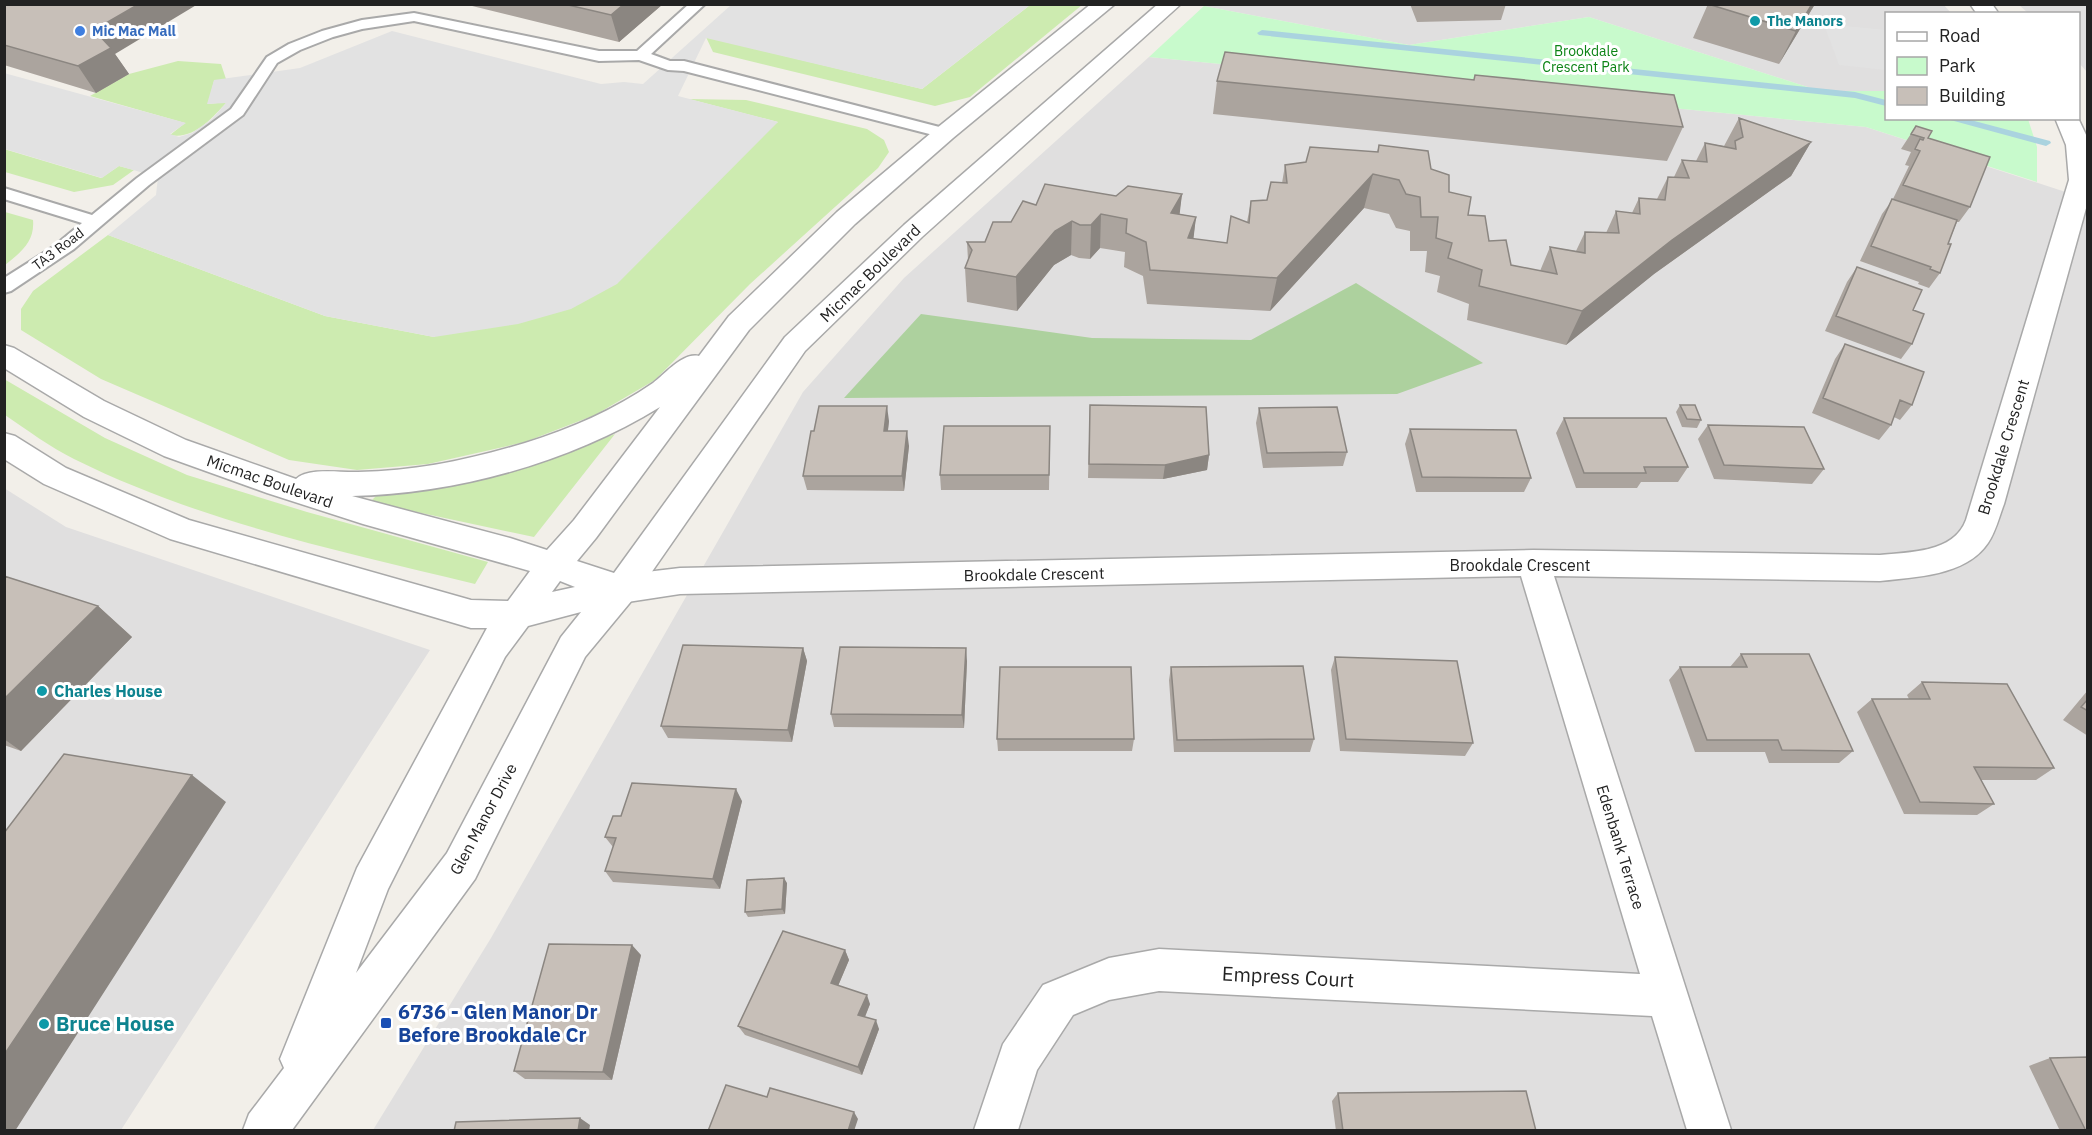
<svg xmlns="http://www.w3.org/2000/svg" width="2092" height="1135" font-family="'IBM Plex Sans',sans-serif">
<rect width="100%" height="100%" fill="#f2efe9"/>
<path fill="#e0dfdf" d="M1207,4H1943L1951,13L1886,14V91H1820L1589,17L1409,45L1204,6Z
M2019,5H2087V72L2079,63L2078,14L2028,13Z
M1149,57L1866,127L2087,199V1130H373L491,938L803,392L904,278Z
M4,488L66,527L430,650L121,1130H5Z"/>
<path fill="#cdebb0" d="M1030,5H1082L970,97L935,106L713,52L706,37L922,89Z
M178,61L221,64L226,79L214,81L208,104L227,102C212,118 194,140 170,135L185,123L90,96L129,74Z
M689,99L746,100L867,129L884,140L889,152L878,168L750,284L655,380L595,415L525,442L428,464L357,470L289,460L101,379L21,330V309L33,291L108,235L325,316L434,337L778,122Z
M4,149L101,178L119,166L134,170L113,185L74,192L5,172Z
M5,212L33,220C35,242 21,252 5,265Z
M4,379L105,438L187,475L307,512L488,562L475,584C339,551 201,522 74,459C50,447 27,430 5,415Z
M615,434L534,537L370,502L376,496C460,490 537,464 615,434Z"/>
<path fill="#add19e" d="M1356,283L1483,363L1397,394L844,398L921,314L1092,338L1251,340Z"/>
<path fill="#c8facc" d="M1204,6L1409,45L1589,17L1820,91H1886V118L2028,119L2037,147V182L1866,127L1149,57Z"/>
<path fill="#e2e2e2" d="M731,5H1030L922,89L706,38L678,96L778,122L617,284L571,309L518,324L434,337L325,316L108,235L156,195L158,177L119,166L102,178L5,149L4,73L186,123L170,134L179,137L192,133L212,119L226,103L207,104L214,80L300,68L392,31L601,84L624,82L643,84Z
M1824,24L1886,30V70L1839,65Z"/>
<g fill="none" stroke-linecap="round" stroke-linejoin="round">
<path fill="#aad3df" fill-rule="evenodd" d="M1262,30L1855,92L1886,100V106L1855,98L1259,35L1257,33Z
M1943,118H1963L2050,141L2051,143L2046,146Z"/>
<defs>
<path id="service" d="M689,4H705L651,54L670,61H684L951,130L953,133L945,138L684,71L668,70L639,60L599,61L414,21L362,29L333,37L300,50L277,63L243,115L149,185L74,249L11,291L4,293V278L53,247L82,223L4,199V188L92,215L137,178L231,109L267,57L289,44L322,31L362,20L414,13L599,51H637Z"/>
<path id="minor" d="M1970,4H1992L1999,14H1977Z
M2055,118H2078L2088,139V201L2004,504C1999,517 1996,531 1988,543C1966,576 1915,577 1880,581L1554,576L1731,1130H1687L1652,1016L1159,991L1109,1000L1073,1015L1037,1070L1018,1130H974L1003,1044L1043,985L1109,958L1159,949L1640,974L1521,576L680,594L621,603L609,599L604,589L609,579L621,575L680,568L1533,550L1880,555C1909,552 1954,553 1966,520L2069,180L2066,145Z"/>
<path id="tertiary" d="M1091,4H1115L953,138L855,224L749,330L596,538L577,561L614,573L785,337L904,225L1158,4H1181L922,237L805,351L633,599L585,657L475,879L292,1130H243L249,1114L284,1068L280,1059L357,868L487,628H471L170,539L44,484L4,459V433L15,436L66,468L189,520L471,600L508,601L530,571L363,524L267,493L164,456L84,417L4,368V345L14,348L104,401L186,440L296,479C309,467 341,473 358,472C417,471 468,460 525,443C570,429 614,410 653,383C665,374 683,352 699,356L729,316L837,212L937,128ZM660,407L574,520L547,550L510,538L352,496C456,494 571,462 660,407ZM560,581L575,587L552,592ZM581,612L561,637L447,853L356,973L388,889L505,657L528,626Z"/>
</defs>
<use href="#service" stroke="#a9a9a9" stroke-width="4"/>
<use href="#minor" stroke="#a9a9a9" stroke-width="3"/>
<use href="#tertiary" stroke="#a9a9a9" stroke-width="3"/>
<use href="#service" fill="#fff" fill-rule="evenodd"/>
<use href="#minor" fill="#fff" fill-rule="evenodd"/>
<use href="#tertiary" fill="#fff" fill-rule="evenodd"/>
</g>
<path fill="#aba49e" d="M4,4L115,54L129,74L96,93L4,65Z
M464,4H663L619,42Z
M1410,4H1506L1501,20L1417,22Z
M1708,4H1815L1779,64L1693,38Z
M1475,75L1683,127L1667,161L1213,114L1217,81L1474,80Z
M1739,118L1811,142L1791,176L1654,274L1566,345L1467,320L1469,304L1437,292L1440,276L1425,272L1427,251H1410V231L1396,228L1389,214L1364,208L1270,311L1147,304L1143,276L1124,267L1125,252L1100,248L1090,259L1079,258L1071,255L1054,265L1017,311L967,302L965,268L968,260L967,242H985L1011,222L1036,205L1116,196L1182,194L1179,214L1196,217L1193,239L1227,243L1247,222L1251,201L1267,200L1282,183L1285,165L1377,152L1379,145L1431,169L1489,241L1511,265L1540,271L1550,247L1576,251L1585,232L1606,233L1616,211L1632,213L1639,198L1657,199L1668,177H1674L1682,160L1696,161L1705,143L1724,146Z
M1916,126L1928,138L1970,207L1959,222H1957L1948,244L1940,273L1929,288L1918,284L1919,282L1860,261L1882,214L1893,199L1909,166L1905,165L1911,152L1901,149Z
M1857,267L1913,310L1912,344L1901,359L1825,331L1847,282Z
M1845,344L1912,405L1900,420L1894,417L1891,425L1879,440L1812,413L1835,359Z
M1090,405L1209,455L1207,470L1163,479L1088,478Z
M1680,405L1701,420L1697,428L1682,427L1676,412Z
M1259,408L1347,452L1343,466L1263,468L1256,423Z
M1564,418L1688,467L1678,482H1641L1637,488H1576L1556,433Z
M889,421L888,431L909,446L904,491L807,490L803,476L814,431Z
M1708,425L1824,469L1812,484L1714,479L1698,439Z
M1050,426L1049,490H941L940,475Z
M1410,429L1531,478L1524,492H1416L1405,444Z
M4,576L98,606L132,637L21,751L4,745Z
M803,648L807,661L792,742L668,738L661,726Z
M1741,654L1853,751L1839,763H1769L1765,752H1695L1669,680L1680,667H1730Z
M1335,657L1473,743L1465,756L1340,751L1331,670Z
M967,661L964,728L834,727L831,714Z
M1171,667L1314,739L1310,752H1174L1169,680Z
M1922,682L2054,768L2036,780H1981L1994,804L1977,815L1904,814L1857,712L1872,699H1909L1907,695Z
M2088,690V736L2063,720Z
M997,739H1134L1132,751H998Z
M742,801L720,889L613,882L605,871L613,847L605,837L621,816Z
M787,883L785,914L748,917L745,912Z
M845,950L849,960L838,986L870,1004L865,1017L879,1029L862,1075L745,1035L738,1026Z
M641,955L612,1080L525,1079L514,1071Z
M2050,1058L2088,1131H2060L2029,1066Z
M1338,1093L1536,1131H1336L1332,1101Z"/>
<path fill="#8b8681" d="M139,4H198L115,54L129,74L96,93L78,66L94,30Z
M624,4H663L619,42L611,15Z
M1812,4H1815L1779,64L1796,31Z
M1811,142L1791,176L1654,274L1566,345L1582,311L1672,240Z
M1373,174L1364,208L1270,311L1277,278Z
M1182,194L1178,228L1171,213Z
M1101,214L1100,248L1090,259L1091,225Z
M1196,217L1192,251L1188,238Z
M1072,221L1071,255L1054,265L1017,311L1016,277L1055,231Z
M887,406L889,421L886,445L884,431Z
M907,431L909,446L904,491L902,476Z
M1209,455L1207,470L1163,479L1165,465Z
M98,606L132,637L21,751L4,739V699Z
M803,648L807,661L792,742L788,730Z
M966,648L967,661L964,728L962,715Z
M192,775L226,802L15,1131H4V1055Z
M736,789L742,801L720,889L713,879Z
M784,878L787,883L785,914L782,909Z
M632,945L641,955L612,1080L603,1072Z
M845,950L849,960L835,993L831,983Z
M867,995L870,1004L862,1024L858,1015Z
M876,1020L879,1029L862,1075L858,1067Z
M854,1112L858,1119L854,1131H848Z
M580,1118L590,1125L589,1131H578Z"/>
<path fill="#c7bfb8" stroke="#8b8681" stroke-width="1.5" d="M4,4H139L94,30L111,48L78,66L4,45Z
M564,4H624L611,15Z
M1708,4H1812L1796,31Z
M1225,52L1474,80L1475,75L1674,95L1683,127L1217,81Z
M1739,118L1811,142L1672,240L1582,311L1479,286L1482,270L1448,258L1452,243L1436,238L1438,217H1421L1420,197L1406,194L1399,180L1373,174L1277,278L1150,270L1146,242L1126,233L1127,219L1101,214L1091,225H1080L1072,221L1055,231L1016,277L965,268L972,250L967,242H985L993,222H1011L1023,201L1036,205L1045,184L1116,196L1128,186L1182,194L1171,213L1196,217L1188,238L1227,243L1231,216L1249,223L1251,201L1267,200L1271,182L1287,183L1285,165L1306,162L1310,147L1378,152L1379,145L1428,151L1431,169L1449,175V192L1471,197L1468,215L1485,216L1489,241L1506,240L1511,265L1557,274L1550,247L1585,253V232L1619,233L1616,211L1640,214L1639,198L1665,200L1668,177L1689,178L1682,160L1707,162L1705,143L1736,149L1735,141L1743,137Z
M1916,126L1932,131L1928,138L1990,157L1970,207L1903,185L1920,151L1915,149L1920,139L1923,140L1924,138L1911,134Z
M1892,199L1957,220L1948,244H1951L1940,273L1930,269L1931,267L1871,246Z
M1857,267L1922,290L1913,310L1924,314L1912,344L1836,316Z
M1845,344L1924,372L1912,405L1900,400L1891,425L1823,398Z
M1090,405L1206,407L1209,455L1165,465L1089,464Z
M1680,405H1695L1701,420L1687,419Z
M819,406H887L884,431H907L902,476H803L811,431H814Z
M1337,407L1347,452L1267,453L1259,408Z
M1564,418H1666L1688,467H1644L1646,473H1584Z
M1708,425L1804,427L1824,469L1724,465Z
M944,426H1050L1049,475H940Z
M1410,429L1516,430L1531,478L1422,477Z
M4,576L98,606L4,699Z
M683,645L803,648L788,730L661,726Z
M840,647L966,648L962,715L831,714Z
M1741,654H1809L1853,751L1782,750L1778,740H1707L1680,667H1747Z
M1335,657L1457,661L1473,743L1346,739Z
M1303,666L1314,739L1177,740L1171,667Z
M1000,667H1131L1134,739H997Z
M1922,682L2007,684L2054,768L1974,767L1994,804L1920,802L1872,699H1930Z
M2088,699V711L2081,707Z
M64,754L192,775L4,1055V833Z
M632,783L736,789L713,879L605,871L616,838L605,837L613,816H621Z
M784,878L782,909L745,912L747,880Z
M783,931L845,950L831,983L867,995L858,1015L876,1020L858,1067L738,1026Z
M549,944L632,945L603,1072L514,1071Z
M2088,1057V1131H2086L2050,1058Z
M726,1085L767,1097L770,1088L854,1112L848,1131H708Z
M1526,1091L1536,1131H1343L1338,1093Z
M580,1118L578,1131H454L456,1122Z"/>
<g fill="#0f9aa8" stroke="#fff" stroke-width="2">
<circle cx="1755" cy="21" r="6"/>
<circle cx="42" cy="691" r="6"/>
<circle cx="44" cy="1024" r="6"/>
</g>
<circle fill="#3f7fe0" stroke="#fff" stroke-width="2" cx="80" cy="31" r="6"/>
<rect fill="#1a4fb4" stroke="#fff" stroke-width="2" x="380" y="1017" width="12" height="12" rx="3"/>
<g text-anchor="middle" stroke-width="6" stroke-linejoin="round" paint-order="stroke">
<g font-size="14" font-weight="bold" fill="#0d838f" stroke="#fff" text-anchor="start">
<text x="1767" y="26">The Manors</text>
</g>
<g font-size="14" font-weight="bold" fill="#366cbe" stroke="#fff" text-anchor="start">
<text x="92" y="36">Mic Mac Mall</text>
</g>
<g font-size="14" fill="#0c8416" stroke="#fff">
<text x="1586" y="56">Brookdale<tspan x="1586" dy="16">Crescent Park</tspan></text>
</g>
<g font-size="14" fill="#222" stroke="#fff">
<text transform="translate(58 249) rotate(-37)" y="5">TA3 Road</text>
</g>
<g font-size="16" fill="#222" stroke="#fff">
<text transform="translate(870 273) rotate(-44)" y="6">Micmac Boulevard</text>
<text transform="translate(2003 447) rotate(-73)" y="6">Brookdale Crescent</text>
<text transform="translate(270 481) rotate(19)" y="6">Micmac Boulevard</text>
<text x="1520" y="571">Brookdale Crescent</text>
<text transform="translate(1034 574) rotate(-1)" y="6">Brookdale Crescent</text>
<text transform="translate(483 819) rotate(-62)" y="6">Glen Manor Drive</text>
<text transform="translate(1621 847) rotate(73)" y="6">Edenbank Terrace</text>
</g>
<g font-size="16" font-weight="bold" fill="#0d838f" stroke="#fff" text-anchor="start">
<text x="54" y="697">Charles House</text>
</g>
<g font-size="20" fill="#222" stroke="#fff">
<text transform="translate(1288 977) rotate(3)" y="7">Empress Court</text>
</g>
<g font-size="20" font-weight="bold" fill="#164399" stroke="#fff" text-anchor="start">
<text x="398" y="1019">6736 - Glen Manor Dr<tspan x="398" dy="23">Before Brookdale Cr</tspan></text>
</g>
<g font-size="20" font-weight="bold" fill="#0d838f" stroke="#fff" text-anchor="start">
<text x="56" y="1031">Bruce House</text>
</g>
</g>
<rect width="2092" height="1135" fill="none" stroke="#222222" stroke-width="12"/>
<rect x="1885" y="12" width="195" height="108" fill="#ffffff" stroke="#a7a7a7" stroke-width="1.5"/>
<rect x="1897" y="32" width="30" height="9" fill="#ffffff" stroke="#a7a7a7" stroke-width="1.5"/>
<text x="1939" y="42" font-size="18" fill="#222222">Road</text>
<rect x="1897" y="57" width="30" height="18" fill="#c8facc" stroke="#a7a7a7" stroke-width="1.5"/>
<text x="1939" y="72" font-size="18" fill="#222222">Park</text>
<rect x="1897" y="87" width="30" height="18" fill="#c7bfb8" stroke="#a7a7a7" stroke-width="1.5"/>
<text x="1939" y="102" font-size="18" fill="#222222">Building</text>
</svg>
